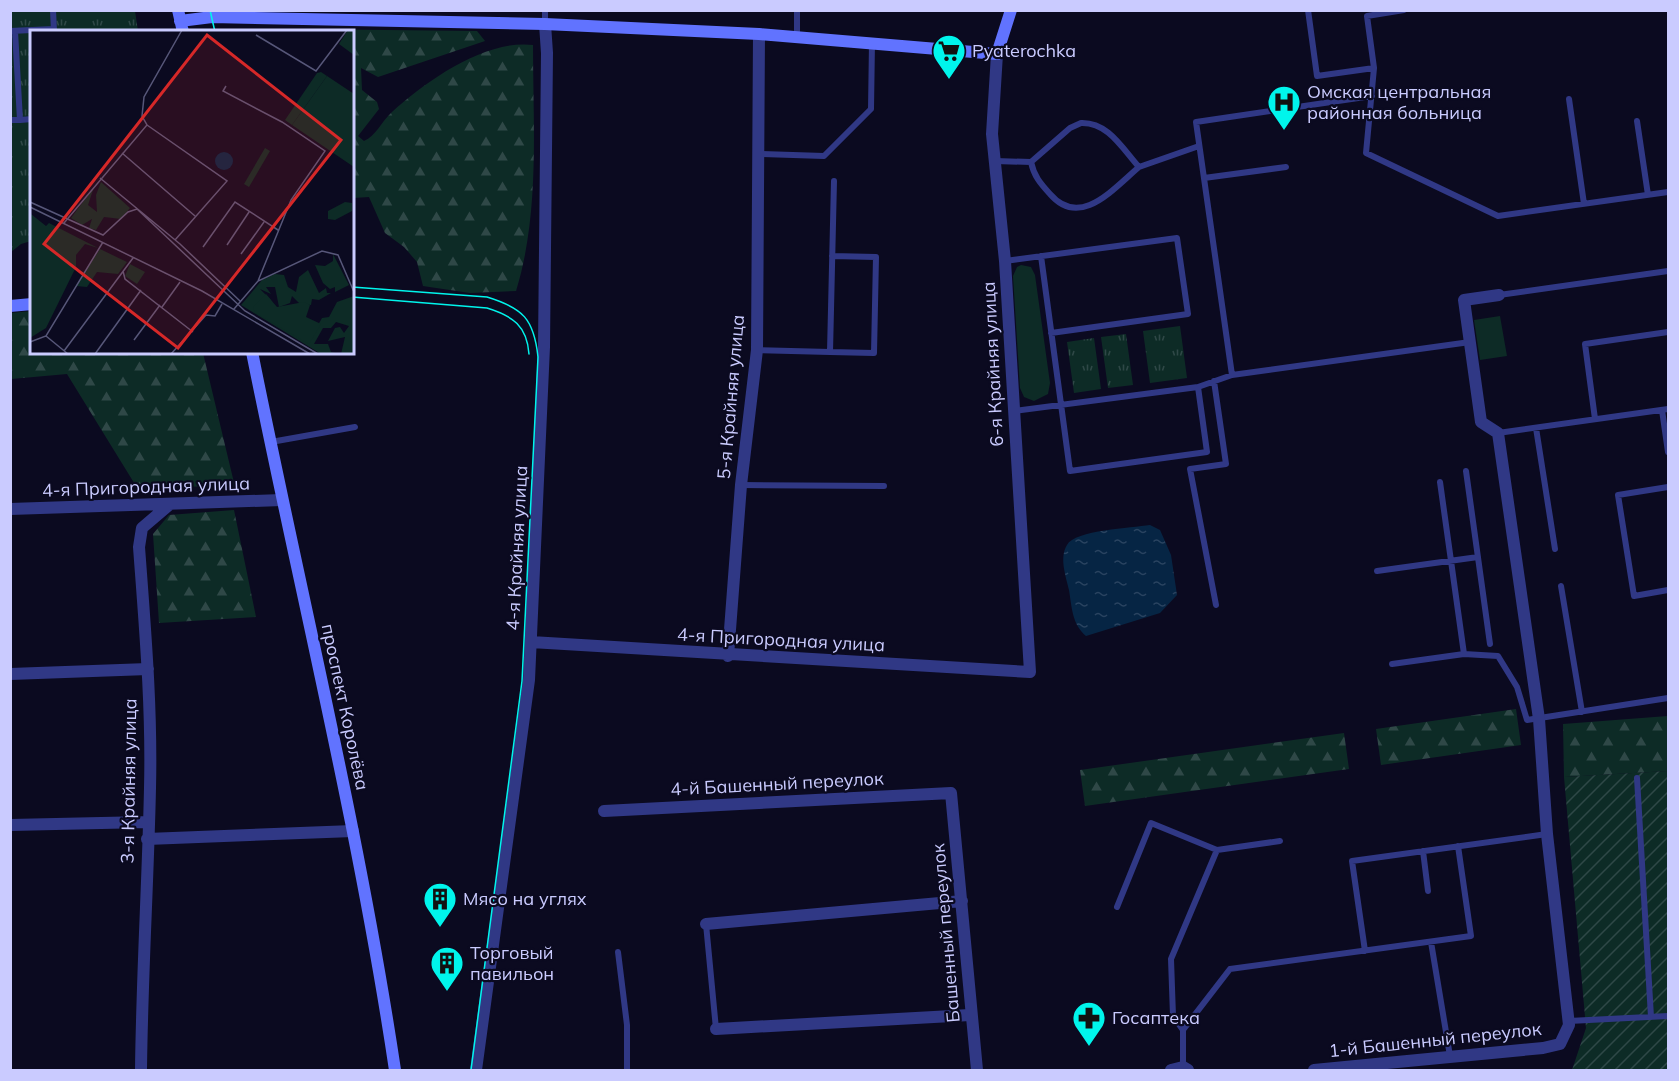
<svg xmlns="http://www.w3.org/2000/svg" width="1679" height="1081" font-family="Mulish,sans-serif">
<defs>
<pattern id="forest-firs" width="22" height="20" patternUnits="userSpaceOnUse" patternTransform="scale(1.5)"><rect width="22" height="20" fill="#0d2b26"/><path d="M5 1l3.5 6h-7zM16 11l3.5 6h-7z" fill="#2f4847"/></pattern>
<pattern id="park-tufts" width="24" height="20" patternUnits="userSpaceOnUse" patternTransform="scale(1.5)"><rect width="24" height="20" fill="#0d2b26"/><path d="M3 7l-1-3M5 7V3M7 7l1-3M15 17l-1-3M17 17v-4M19 17l1-3" fill="none" stroke="#2f4847"/></pattern>
<pattern id="garden-furrows" width="10" height="10" patternUnits="userSpaceOnUse" patternTransform="scale(1.5)"><rect width="10" height="10" fill="#0d2b26"/><path d="M-1 1l2-2M0 10L10 0M9 11l2-2" fill="none" stroke="#2f4847"/></pattern>
<pattern id="water-ripples" width="26" height="14" patternUnits="userSpaceOnUse" patternTransform="scale(1.5)"><rect width="26" height="14" fill="#062544"/><path d="M2 4q2-2 4 0t4 0M15 11q2-2 4 0t4 0" fill="none" stroke="#294360"/></pattern>
</defs>
<rect width="100%" height="100%" fill="#0b0a20"/>
<path fill="#0d2b26" d="M1021,265L1031,267L1035,275L1050,383L1048,394L1034,401L1024,397L1020,388L1013,276L1017,267Z
M1500,316L1507,356L1480,360L1474,320Z"/>
<path fill="url(#forest-firs)" d="M293,29L477,31L485,41L378,77L361,68L362,90L377,102L379,109L358,136L364,141C376,136 381,122 392,112C426,81 486,39 533,45C533,126 540,213 516,291L470,293L423,286L417,262L404,247L385,233L369,197L353,198L352,32L274,31Z
M31,311L32,352L203,353L235,487L136,486L67,374L11,379V313Z
M234,510L256,617L159,623L153,534L169,515Z
M1516,709L1521,745L1381,765L1376,729Z
M1668,716V771L1564,777L1563,724Z
M1344,733L1349,769L1085,806L1080,770Z"/>
<path fill="url(#park-tufts)" d="M11,11H135L138,31L32,32L31,241L21,244L11,252Z
M1180,326L1187,378L1150,383L1143,331Z
M1126,334L1133,385L1108,388L1101,337Z
M1094,338L1101,389L1074,393L1067,342Z"/>
<path fill="url(#garden-furrows)" d="M1668,771V1070H1572L1586,1028L1564,777Z"/>
<path fill="url(#water-ripples)" d="M1150,525L1160,530L1171,555L1177,595L1160,613L1086,636C1072,624 1072,608 1069,590C1066,576 1059,558 1067,545C1075,530 1132,528 1150,525Z"/>
<g fill="none" stroke-linecap="round" stroke-linejoin="round">
<path stroke="#303885" stroke-width="6" d="M53,10L54,31
M797,10V36
M1308,10L1317,76L1374,68
M1404,10L1367,16L1374,68L1366,153L1498,216L1668,192
M545,24V10
M10,31L54,29
M1569,99L1584,204
M10,120H20L15,31
M20,120L32,119
M1637,121L1648,195
M1081,123C1108,122 1122,148 1139,167C1113,189 1080,229 1050,194C1040,183 1034,176 1031,162L1070,128Z
M759,154L824,156L871,109L872,42
M995,161L1031,162
M1139,167L1199,146
M1204,178L1286,167
M1041,256L1070,471L1207,452L1198,387
M1005,261L1177,238L1188,314L1051,333
M1499,295L1668,271
M757,350L830,352L834,181
M830,352L874,353L876,257L832,256
M1232,375L1196,122L1372,96
M1214,381L1226,464L1190,469L1216,605
M1662,410L1668,452
M1014,411L1198,387L1232,375L1470,342
M1595,419L1585,344L1668,332
M1536,428L1555,549
M1498,433L1668,409
M271,442L355,427
M1466,471L1490,644
M1440,482L1464,654
M741,485L884,486
M1668,487L1618,495L1634,596L1668,590
M1377,571L1478,557
M1561,586L1582,712
M1392,664L1464,654L1498,656L1517,687L1527,720L1668,698
M1637,778L1651,1017
M1423,851L1428,891
M1117,907L1151,823L1217,850
M706,924L716,1029
M1431,942L1450,1056
M1365,951L1352,861L1547,834
M618,952L627,1025V1070
M1569,1021L1668,1016
M1183,1030L1230,969L1471,936L1458,846
M1183,1067V1030L1173,1016L1171,959L1217,850L1280,841"/>
<path stroke="#303885" stroke-width="12" d="M10,509L282,500
M531,642L1030,672L1005,261L992,134L997,54
M728,656L741,485L757,350L759,34
M10,674L148,669
M604,811L951,793L977,1070
M10,825L147,822
M147,839L353,831
M706,924L962,901
M716,1029L970,1015
M141,1070C142,976 148,882 150,788C152,708 145,628 139,547L142,528L169,505
M476,1070L529,680L544,347L547,53L545,24
M1171,1070L1183,1067L1188,1070
M1314,1070L1543,1048L1560,1044L1569,1025L1547,834L1539,719L1498,433L1481,422L1464,300L1499,295"/>
<path stroke="#6173ff" stroke-width="12" d="M178,10L183,32
M180,21L212,17L545,24L759,34L997,54L1011,10
M10,306L32,304
M252,352C300,592 359,829 395,1070"/>
<path stroke="#00f5ec" stroke-width="1.5" d="M210,10L215,32
M352,287L487,297C523,308 534,319 538,357L522,681L471,1070
M352,297L487,308C513,316 527,326 529,354"/>
</g>
<defs>
<symbol id="supermarket-pin" viewBox="-11 -11 22 30"><path d="M0 17L-7.5 6A9.5 9.5 0 1 1 7.5 6Z" fill="#00f5ec" stroke="#0b0a20"/><path d="M-6-5.5h2.5l.6 2H6L4.5 2H-2.5L-4.4-4H-6ZM-1.5 3.2a1.3 1.3 0 1 0 .1 0ZM3 3.2a1.3 1.3 0 1 0 .1 0Z" fill="#111"/></symbol>
<symbol id="hospital-pin" viewBox="-11 -11 22 30"><path d="M0 17L-7.5 6A9.5 9.5 0 1 1 7.5 6Z" fill="#00f5ec" stroke="#0b0a20"/><path d="M-5-5h3v3.5h4V-5h3V5h-3V1.5h-4V5h-3Z" fill="#111"/></symbol>
<symbol id="building-pin" viewBox="-11 -11 22 30"><path d="M0 17L-7.5 6A9.5 9.5 0 1 1 7.5 6Z" fill="#00f5ec" stroke="#0b0a20"/><path d="M-4-6H4V6H1V3H-1V6H-4ZM-2.5-4.3h1.7v1.8h-1.7ZM.8-4.3h1.7v1.8H.8ZM-2.5-1h1.7V.8h-1.7ZM.8-1h1.7V.8H.8Z" fill="#111"/></symbol>
<symbol id="pharmacy-pin" viewBox="-11 -11 22 30"><path d="M0 17L-7.5 6A9.5 9.5 0 1 1 7.5 6Z" fill="#00f5ec" stroke="#0b0a20"/><path d="M-2-6h4v4h4v4h-4v4h-4v-4h-4v-4h4Z" fill="#111"/></symbol>
</defs>
<g fill-rule="evenodd">
<use href="#supermarket-pin" x="930" y="32" width="38" height="52"/>
<use href="#hospital-pin" x="1265" y="83" width="38" height="52"/>
<use href="#building-pin" x="421" y="880" width="38" height="52"/>
<use href="#building-pin" x="428" y="944" width="38" height="52"/>
<use href="#pharmacy-pin" x="1070" y="999" width="38" height="52"/>
</g>
<g text-anchor="middle" stroke-width="4.5" stroke-linejoin="round" paint-order="stroke">
<g font-size="18" fill="#cacbff" stroke="#0b0a20" text-anchor="start">
<text x="972" y="57">Pyaterochka</text>
<text x="1307" y="98">Омская центральная<tspan x="1307" dy="21">районная больница</tspan></text>
<text x="463" y="905">Мясо на углях</text>
<text x="470" y="959">Торговый<tspan x="470" dy="21">павильон</tspan></text>
<text x="1112" y="1024">Госаптека</text>
</g>
<g font-size="18" fill="#cacbff" stroke="#0b0a20">
<text transform="translate(993 364) rotate(-93)" y="6">6-я Крайняя улица</text>
<text transform="translate(731 397) rotate(-85)" y="6">5-я Крайняя улица</text>
<text transform="translate(146 487) rotate(-2)" y="6">4-я Пригородная улица</text>
<text transform="translate(517 548) rotate(-87)" y="6">4-я Крайняя улица</text>
<text transform="translate(781 640) rotate(3)" y="6">4-я Пригородная улица</text>
<text transform="translate(345 707) rotate(78)" y="6">проспект Королёва</text>
<text transform="translate(129 781) rotate(-89)" y="6">3-я Крайняя улица</text>
<text transform="translate(777 784) rotate(-3)" y="6">4-й Башенный переулок</text>
<text transform="translate(946 933) rotate(-95)" y="6">Башенный переулок</text>
<text transform="translate(1435 1040) rotate(-6)" y="6">1-й Башенный переулок</text>
</g>
</g>
<g transform="translate(30 30)">
<rect width="324" height="324" fill="#0b0a20"/>
<path d="M315,172L322,173V181L305,190L298,189V181Z" fill="#0d2b26"/>
<path d="M291,42L297,46L262,95L255,90L287,43ZM235,118L240,121L219,157L214,154ZM71,152L100,178L91,189L74,187L66,200L59,198L62,189L52,195L41,188L64,157L58,175L67,182L66,165ZM70,219L97,232L88,244L67,242L57,257L46,256ZM303,224L319,255L305,262V257L300,259L293,253L285,235L295,236L303,231ZM100,234L115,242L107,254L95,246ZM278,240L289,263L296,258L297,263H301L289,270L282,269L281,275L270,274L262,266L260,273L249,277L245,257H236L241,264L230,259L241,270L240,275L288,295L292,288L299,287L307,272L324,266V324H311L315,307L298,311L305,298L310,297L314,303L319,296L306,292L301,298H293L284,314H298L301,322L310,324H291L211,275L232,250L245,244L254,245L258,257L266,262L269,247Z" fill="#0d2b26"/>
<path d="M1,184L16,196L19,193L68,218L55,214L46,225V237L16,298L0,308ZM236,264L247,277L274,272L280,275L276,287L291,294L279,314L225,283L223,277Z" fill="#0d2b26"/>
<path d="M318,0H324V25L309,14ZM297,46L324,64V137L262,95Z" fill="#0d2b26"/>
<path d="M185 131a9 9 0 1 1 18 0a9 9 0 1 1-18 0Z" fill="#062544"/>
<path fill="none" stroke="#575779" stroke-width="1.5" d="M226,5L286,41L317,0M196,56L193,61L252,92L295,121L261,170L228,251M117,95L197,151L145,210M92,123L165,186M70,148L150,214L210,271M0,172L73,205L98,182L107,179L215,281L288,324M0,177L172,261L280,324M34,193L117,95L112,86L114,67L152,0M197,215L219,182M173,217L205,172L248,200M211,224L234,192M93,241L95,249L163,302M132,277L150,252M204,279L228,251L292,221L308,225L324,262M16,306L38,324M104,310L130,275M0,312L16,306L73,212M34,321L103,228M65,324L111,260M141,324L176,285L185,286L192,274"/>
<path fill="#d62828" fill-opacity="0.15" stroke="#d62828" stroke-width="3" d="M177,5L311,110L148,318L14,214Z"/>
<rect width="324" height="324" fill="none" stroke="#cacbff" stroke-width="3"/>
</g>
<rect width="1679" height="1081" fill="none" stroke="#cacbff" stroke-width="24"/>
</svg>
